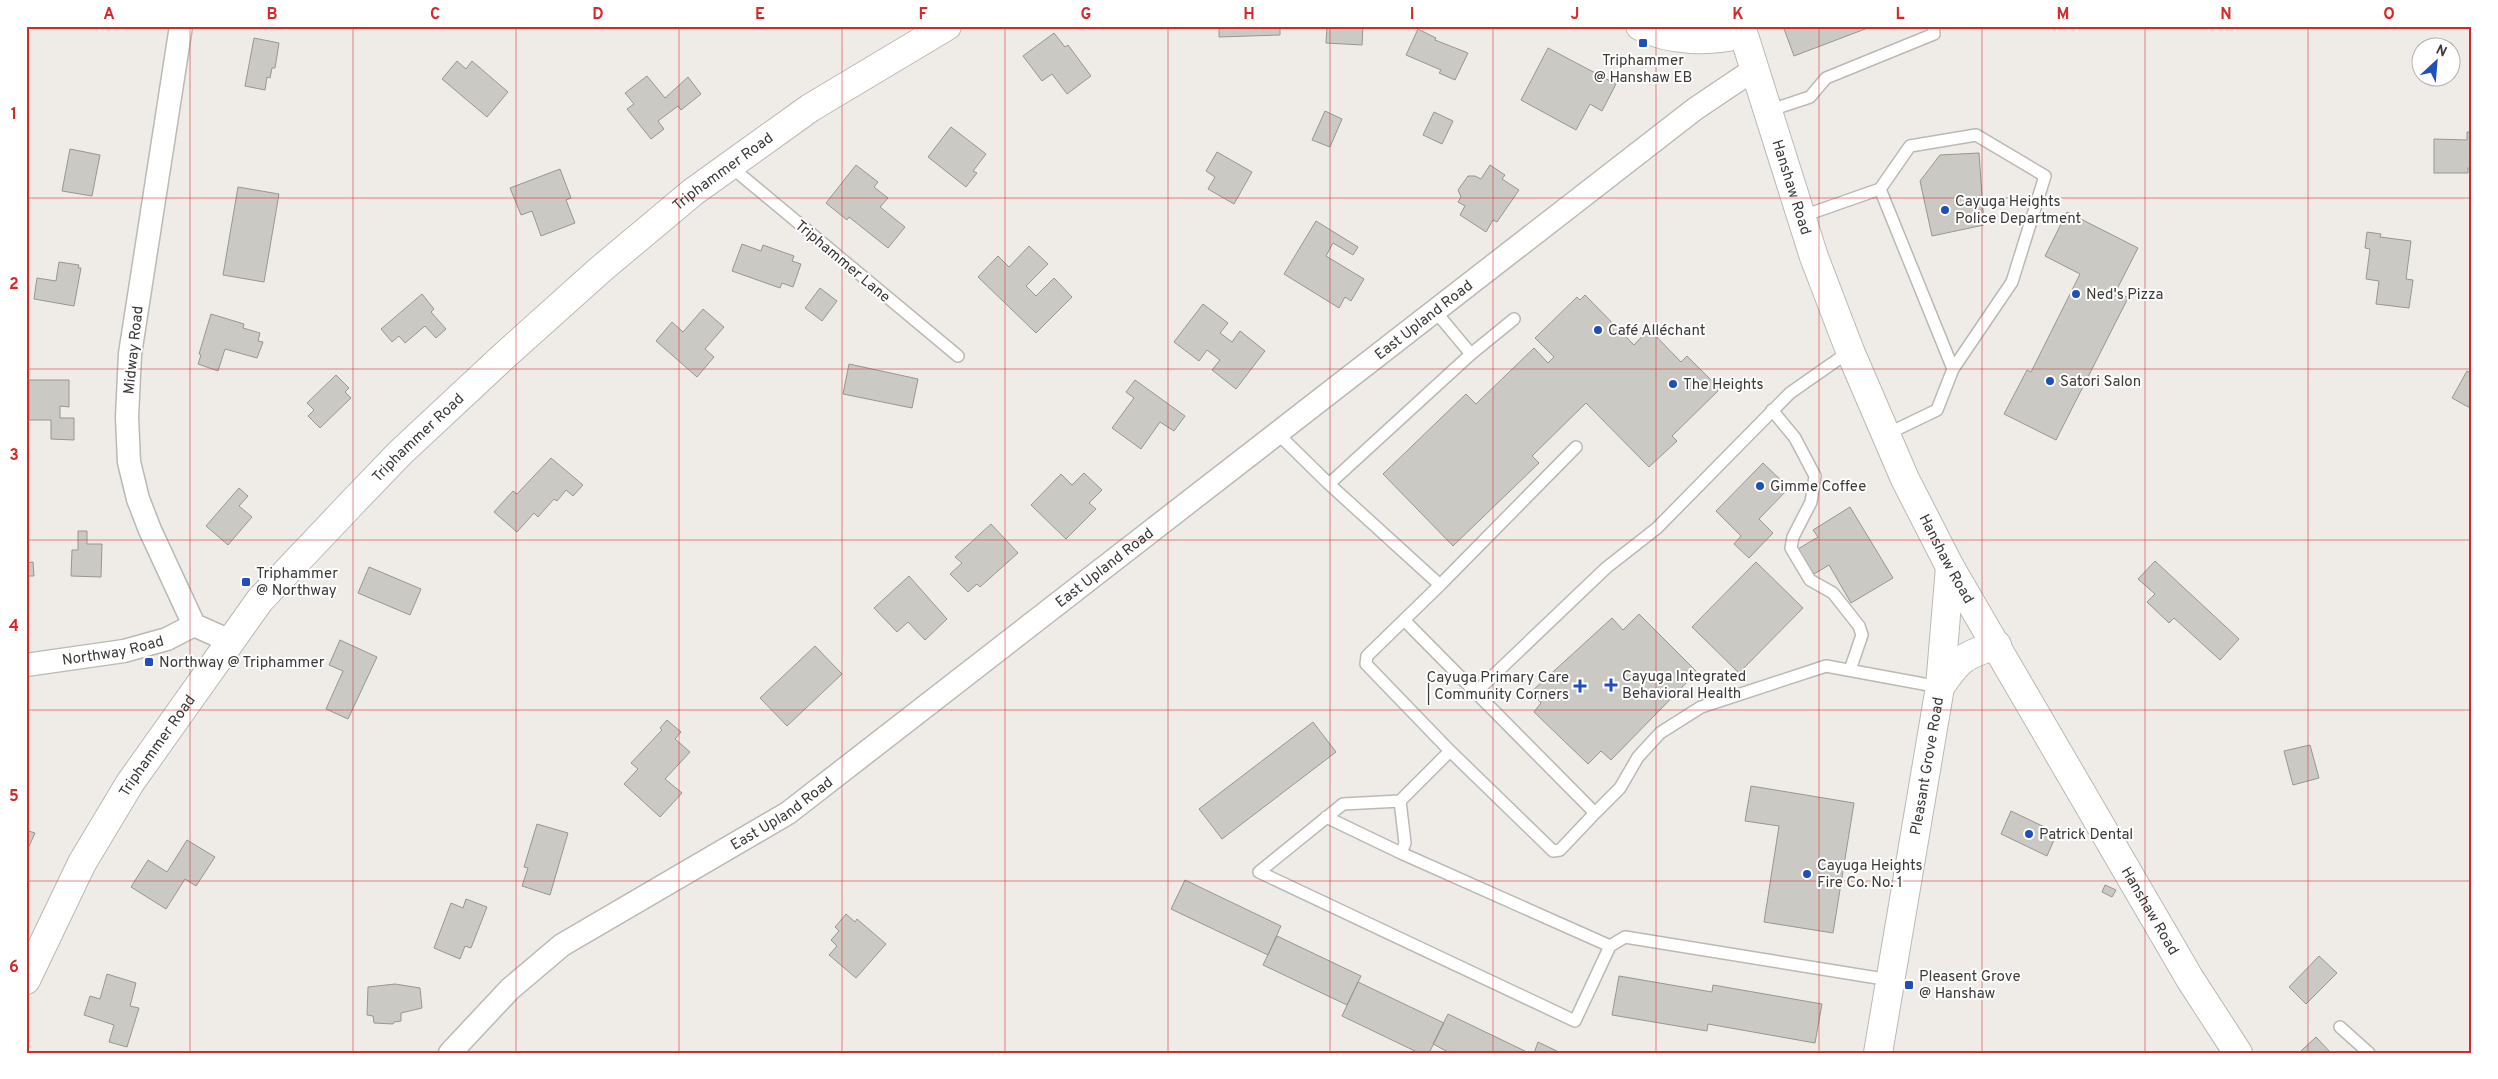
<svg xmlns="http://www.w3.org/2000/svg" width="2498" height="1079" font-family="Overpass,sans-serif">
<rect width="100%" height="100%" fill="#efece7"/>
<path fill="#cbc9c3" stroke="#999691" d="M1219,26H1280V35L1219,37Z
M1327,26H1363L1362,45L1326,43Z
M1783,26H1873L1794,56Z
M1418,29L1436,38L1435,40L1468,53L1455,80L1439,73L1441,70L1406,55Z
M1054,33L1065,47L1068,45L1091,76L1067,94L1052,74L1042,81L1023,56Z
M254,38L279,43L275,68H272L270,78L267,77L265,90L245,86Z
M1548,48L1616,84L1602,111L1590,104L1576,130L1521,100Z
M457,61L466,69L472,61L508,92L487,117L442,79Z
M647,76L665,98L688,77L701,94L681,110L678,106L658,121L664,129L651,139L627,109L634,104L625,93Z
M1325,111L1342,119L1330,147L1312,140Z
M1434,112L1453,121L1442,144L1423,135Z
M951,127L986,154L973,171L977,173L966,187L928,157Z
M2467,132H2472V168H2468V173H2434V139L2467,140Z
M70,149L100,155L92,196L62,191Z
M1217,152L1252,172L1234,204L1208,189L1215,177L1206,171Z
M1979,153L1984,225L1932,236L1920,181L1940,155Z
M856,165L878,182L874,187L888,198L880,207L905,227L888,248L849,217L847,220L826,203Z
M1490,165L1505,175L1502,179L1519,190L1497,222L1493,220L1486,232L1460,215L1465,206L1458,202L1461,197L1458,190L1468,176H1475L1481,179Z
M560,169L571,198L566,200L575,223L541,236L532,211L521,215L510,188Z
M238,187L279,194L264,282L223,275Z
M2067,212L2138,248L2116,291L2128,298L2056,440L2004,414L2027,370L2031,372L2080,274L2045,256Z
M1316,221L1358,247L1353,255L1333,243L1326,256L1364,279L1351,301L1345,297L1339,308L1284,274Z
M2367,232L2381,234L2380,237L2411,241L2406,279L2413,280L2409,308L2376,304L2379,281L2366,279L2370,249L2365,248Z
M742,244L761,251L763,245L794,256L792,261L801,264L793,287L782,283L780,288L732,271Z
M1029,246L1048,264L1026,286L1036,296L1054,278L1072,297L1036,333L978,277L998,256L1009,267Z
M59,262L79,265L78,268H81L74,306L34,299L37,278L56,281Z
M820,288L837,301L822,321L805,308Z
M422,294L434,309L431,312L446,329L436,338L425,326L405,343L399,336L392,342L381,329Z
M1585,295L1634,345L1649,329L1681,362L1687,356L1720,389L1672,436L1677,441L1649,467L1586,403L1532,456L1539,463L1453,546L1383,474L1466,394L1476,404L1534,348L1548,363L1554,357L1535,338L1577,297L1580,300Z
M1203,304L1228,323L1220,333L1232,342L1240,331L1265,351L1236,389L1212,370L1220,360L1207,350L1199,361L1174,342Z
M703,309L724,327L705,349L714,357L697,377L656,341L672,322L683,332Z
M211,314L244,324L243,328L260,333L258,341L263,342L257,358L225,349L218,371L198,364L201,355L199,354Z
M849,364L918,379L912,408L843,394Z
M2467,371L2472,374V409L2452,398Z
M336,375L349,388L345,392L351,398L320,428L308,416L314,410L307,403Z
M29,380H69V407L60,406V418H74V440L51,439V420H29Z
M1135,380L1185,416L1174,431L1160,422L1141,449L1112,428L1134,398L1126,392Z
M551,458L583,485L573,496L566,490L557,501L554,499L538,517L534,513L517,532L494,512L513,491L517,494Z
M1763,463L1789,488L1759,519L1773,533L1749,558L1734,544L1741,536L1716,511Z
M1084,473L1102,490L1089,503L1096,509L1066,539L1031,505L1061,474L1072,485Z
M239,488L248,496L239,506L252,517L228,545L206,526Z
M1850,507L1893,578L1851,603L1829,565L1814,574L1798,549L1818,537L1813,530Z
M991,524L1018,553L980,587L977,584L968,592L950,574L962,563L955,557Z
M78,531H87V544H102L101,577L71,576L72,550H78Z
M2155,561L2239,639L2220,660L2174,618L2169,623L2147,602L2155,594L2138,579Z
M33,562L34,576H26V563Z
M1756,562L1803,608L1739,673L1692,627Z
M369,567L421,589L410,615L358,593Z
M909,576L947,619L925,640L908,622L897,632L874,608Z
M1639,614L1697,672L1611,760L1601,751L1588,764L1534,712L1541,703L1531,692L1612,618L1623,630Z
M340,640L377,657L348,719L326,709L343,671L329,665Z
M815,646L842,674L787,726L760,698Z
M667,720L681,732L675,739L690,752L665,779L682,793L660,817L624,784L638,769L631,763L662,730L660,728Z
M1313,722L1336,752L1222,839L1199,809Z
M2310,745L2319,778L2293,785L2284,751Z
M1751,786L1854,803L1833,933L1764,922L1779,826L1745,821Z
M2011,811L2057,833L2047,856L2001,834Z
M537,824L568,833L550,895L522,886L528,868L524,867Z
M26,830L35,833L26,853Z
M187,840L215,857L196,886L185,879L166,909L131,887L148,860L167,872Z
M1185,880L1281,926L1268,955L1171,909Z
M2105,885L2116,890L2112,897L2102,892Z
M466,899L487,907L471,948L465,946L460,959L434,948L451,903L463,908Z
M846,914L855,922L857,919L886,944L856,978L829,955L837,946L831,940L839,931L835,927Z
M1277,936L1361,976L1347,1005L1263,965Z
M2319,956L2337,973L2306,1004L2289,987Z
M107,974L136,983L130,1006L139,1008L127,1047L109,1042L114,1025L84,1015L90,996L100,999Z
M1619,976L1712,992L1713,985L1822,1004L1815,1043L1708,1024L1707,1031L1612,1015Z
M1358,982L1444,1023L1429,1053H1419L1342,1016Z
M395,984L420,988L422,1008L401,1013V1021L394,1022L393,1024L374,1023L373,1016L367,1015L368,987Z
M1448,1014L1529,1053H1450L1433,1044Z
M2316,1037L2330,1052V1053H2303L2301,1051Z
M1538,1042L1561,1053H1534Z"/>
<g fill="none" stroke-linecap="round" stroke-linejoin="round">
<defs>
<path id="service" d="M1768,111L1810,97L1826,78L1934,34L1933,26
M730,166L958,356
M1880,189L1953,369
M1803,216L1880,189L1910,146L1976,135L2045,176L2012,282L1953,369L1937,410L1885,435
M1435,311L1471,354
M1772,410L1795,438L1815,476L1811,502L1793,537L1791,548L1810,580L1833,593L1859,626L1862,635L1850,670
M1278,434L1329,484L1440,585L1404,620L1595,813L1620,788L1638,757L1660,733L1701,707L1826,666L1940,687
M1329,484L1471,354L1514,319
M1440,585L1576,447
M1404,620L1367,656L1366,664L1450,751L1553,851L1560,850L1595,813
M1476,692L1606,568L1657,528L1790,393L1850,351
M1450,751L1400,801L1343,804L1259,872L1575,1021L1610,946L1625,937L1890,980
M1400,801L1405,843L1401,853
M1326,817L1401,853L1610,946
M2340,1027L2369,1053"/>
<g id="minor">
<path d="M181,26L130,354L127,417L129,462L138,499L150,530L194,625L230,641"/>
<path id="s1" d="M26,665L124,651L167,639L194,625"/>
<path id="s2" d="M450,1053L510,989L562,945L788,813L1695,109L1753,70"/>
</g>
<g id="tertiary">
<path d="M1640,26C1671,42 1711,42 1743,34"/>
<path id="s3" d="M1741,26L1814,257L1850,351L1905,479L1950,567L2190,979L2238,1053"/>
<path d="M1940,687C1959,659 1964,655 1997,645"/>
<path id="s4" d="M26,980L82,863L130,783L260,600L351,504L400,453L504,356L601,269L693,192L810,108L947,26"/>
<path id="s5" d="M1878,1053L1940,687L1950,567"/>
</g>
</defs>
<use href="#service" stroke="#bbb9b3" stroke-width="14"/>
<use href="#minor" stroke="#bbb9b3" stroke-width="25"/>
<use href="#tertiary" stroke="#bbb9b3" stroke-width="30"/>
<use href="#service" stroke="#fff" stroke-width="11"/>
<use href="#minor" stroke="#fff" stroke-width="22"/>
<use href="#tertiary" stroke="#fff" stroke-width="28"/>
</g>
<path fill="none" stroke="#d62828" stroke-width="1" stroke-opacity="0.55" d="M190,26V1053M353,26V1053M516,26V1053M679,26V1053M842,26V1053M1005,26V1053M1168,26V1053M1330,26V1053M1493,26V1053M1656,26V1053M1819,26V1053M1982,26V1053M2145,26V1053M2308,26V1053M26,198H2472M26,369H2472M26,540H2472M26,710H2472M26,881H2472"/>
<g fill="#1e4fbc" stroke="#fff" stroke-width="2">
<rect x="1638" y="38" width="10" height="10" rx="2.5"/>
<circle cx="1945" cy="210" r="5"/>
<circle cx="2076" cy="294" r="5"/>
<circle cx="1598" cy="330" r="5"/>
<circle cx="2050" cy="381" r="5"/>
<circle cx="1673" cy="384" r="5"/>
<circle cx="1760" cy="486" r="5"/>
<rect x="241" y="577" width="10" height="10" rx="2.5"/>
<rect x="144" y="657" width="10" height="10" rx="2.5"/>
<path d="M1608.5 677.5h5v5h5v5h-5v5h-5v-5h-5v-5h5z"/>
<path d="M1577.5 678.5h5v5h5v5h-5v5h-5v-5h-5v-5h5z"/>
<circle cx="2029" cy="834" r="5"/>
<circle cx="1807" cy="874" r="5"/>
<rect x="1904" y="980" width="10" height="10" rx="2.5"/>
</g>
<g text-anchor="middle" stroke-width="4" stroke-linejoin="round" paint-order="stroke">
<g font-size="15" fill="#3b3a38" stroke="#fff" text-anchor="start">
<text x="1643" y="65" text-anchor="middle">Triphammer<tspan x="1643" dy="17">@ Hanshaw EB</tspan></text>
<text x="1955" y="206">Cayuga Heights<tspan x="1955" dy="17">Police Department</tspan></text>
<text x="2086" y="299">Ned's Pizza</text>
<text x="1608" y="335">Café Alléchant</text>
<text x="2060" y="386">Satori Salon</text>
<text x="1683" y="389">The Heights</text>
<text x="1770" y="491">Gimme Coffee</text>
<text x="256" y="578">Triphammer<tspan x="256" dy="17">@ Northway</tspan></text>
<text x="159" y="667">Northway @ Triphammer</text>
<text x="1622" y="681">Cayuga Integrated<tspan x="1622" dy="17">Behavioral Health</tspan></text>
<text x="1569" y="682" text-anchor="end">Cayuga Primary Care<tspan x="1569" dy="17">| Community Corners</tspan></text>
<text x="2039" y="839">Patrick Dental</text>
<text x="1817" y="870">Cayuga Heights<tspan x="1817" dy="17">Fire Co. No. 1</tspan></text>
<text x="1919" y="981">Pleasent Grove<tspan x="1919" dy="17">@ Hanshaw</tspan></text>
</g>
<g font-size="15" fill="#3b3a38" stroke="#fff">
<text dy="5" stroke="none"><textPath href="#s4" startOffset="1079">Triphammer Road</textPath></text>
<text dy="5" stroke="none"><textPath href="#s3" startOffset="169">Hanshaw Road</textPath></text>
<text transform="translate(843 261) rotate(40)" y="5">Triphammer Lane</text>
<text dy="5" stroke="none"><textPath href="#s2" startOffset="1222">East Upland Road</textPath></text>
<text transform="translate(133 350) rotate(-84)" y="5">Midway Road</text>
<text dy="5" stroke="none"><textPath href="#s4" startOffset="674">Triphammer Road</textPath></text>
<text dy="5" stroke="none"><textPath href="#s3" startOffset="572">Hanshaw Road</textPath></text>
<text dy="5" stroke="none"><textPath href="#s2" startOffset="818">East Upland Road</textPath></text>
<text dy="5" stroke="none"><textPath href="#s1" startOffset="88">Northway Road</textPath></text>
<text dy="5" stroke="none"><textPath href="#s4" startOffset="269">Triphammer Road</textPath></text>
<text dy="5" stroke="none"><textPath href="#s5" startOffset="291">Pleasant Grove Road</textPath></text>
<text dy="5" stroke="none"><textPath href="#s2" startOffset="412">East Upland Road</textPath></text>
<text dy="5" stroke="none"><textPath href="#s3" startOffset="979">Hanshaw Road</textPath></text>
</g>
</g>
<rect width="2498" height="1079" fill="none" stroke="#ffffff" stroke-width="55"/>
<g transform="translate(2436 62) rotate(26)"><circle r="24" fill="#ffffff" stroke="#b1b0af"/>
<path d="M0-4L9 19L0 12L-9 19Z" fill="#1e4fbc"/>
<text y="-8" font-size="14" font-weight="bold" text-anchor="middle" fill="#3b3a38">N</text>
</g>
<rect x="28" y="28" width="2442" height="1024" fill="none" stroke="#d62828" stroke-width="2"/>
<g font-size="16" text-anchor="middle" font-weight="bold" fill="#d62828">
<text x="109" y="19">A</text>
<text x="272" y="19">B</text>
<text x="435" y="19">C</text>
<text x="598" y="19">D</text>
<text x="760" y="19">E</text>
<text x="923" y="19">F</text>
<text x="1086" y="19">G</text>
<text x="1249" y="19">H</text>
<text x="1412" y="19">I</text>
<text x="1575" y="19">J</text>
<text x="1738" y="19">K</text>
<text x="1900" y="19">L</text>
<text x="2063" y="19">M</text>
<text x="2226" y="19">N</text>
<text x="2389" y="19">O</text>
<text x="14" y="119">1</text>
<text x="14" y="289">2</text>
<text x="14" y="460">3</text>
<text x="14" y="631">4</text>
<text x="14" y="801">5</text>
<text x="14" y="972">6</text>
</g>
</svg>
